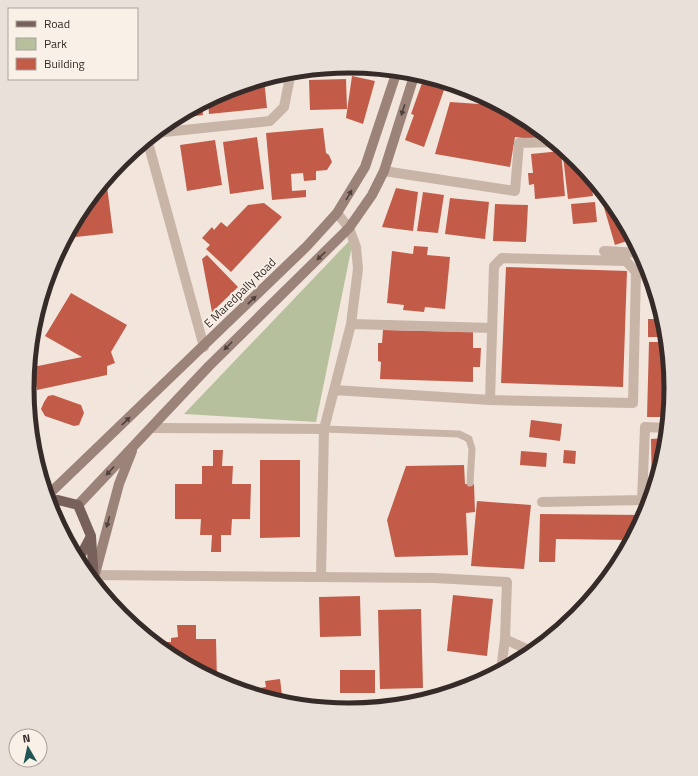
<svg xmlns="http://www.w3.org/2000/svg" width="698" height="776" font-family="'Titillium Web',sans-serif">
<rect width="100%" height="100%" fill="#f1e5dc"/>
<path fill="#b7c09c" d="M354,236L316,422L184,414Z
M60,527L69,532L72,541L71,547Z"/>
<path fill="#c25c49" d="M349,66V73L316,70V69Z
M352,76L375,81L363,124L346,118Z
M264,79L267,108L209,114L208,100L226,90Z
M346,79L347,109L310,110L309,80Z
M422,83L444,90L424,147L405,140L414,115L411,114Z
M486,98L528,120L548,137V141L515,137L510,167L435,154L450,102L479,104L481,99Z
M202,103L203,115L188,117L187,111Z
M323,128L326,153L329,155L332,162L327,170L316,171V180L304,181L303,173L291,174L292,191L306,190V197L272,200L266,133Z
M257,137L264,189L230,194L223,142Z
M215,140L222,185L187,191L180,145Z
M562,148L577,160L591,178L593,196L568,199Z
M561,151L565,196L535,199L534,184L529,185L528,173H533L531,154Z
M106,178L113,233L66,238L81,209Z
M598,187L605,194L607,197L601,198Z
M396,188L418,192L413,231L382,227Z
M423,192L444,195L438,233L417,231Z
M450,198L489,202L485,239L445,234Z
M595,202L597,222L573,224L571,204Z
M611,202L617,209L633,239L615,245L603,204Z
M264,203L282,217L231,272L206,249L210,245L202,238L212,227L214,230L221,222L227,227L248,205Z
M495,204L528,205L526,242L493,241Z
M414,246L428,247L427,255L450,257L445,309L425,307L424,312L403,310L404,305L387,303L392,251L413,254Z
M207,255L238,287L212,312L202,259Z
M506,267L627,271L623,387L501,383Z
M648,270L655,293H647Z
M71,293L127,325L111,352L115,363L107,366V375L37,390L33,367L82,357L45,336Z
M648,319H663L666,337H648Z
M383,330L473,332V348H481L480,367H473V382L380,379L381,362L378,361V343H382Z
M649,342H666L671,388L668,417H647Z
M53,395L81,405L84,413L79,425L74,426L45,416L41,409L44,402L48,396Z
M531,420L562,424L560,441L529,437Z
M666,438L665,451L652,493L651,439Z
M213,450H223L222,466H233L232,484H251L250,519H232L231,535H221V552H211L212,535H200L201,519H175V484H202V466H213Z
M564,450L576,451L575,464L563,463Z
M521,451L547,453L546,467L520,465Z
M260,460H300V537L260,538Z
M464,465L465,484H474L475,512L466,513L468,555L395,557L387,520L406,466Z
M477,501L531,505L524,569L471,566Z
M540,514L644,515L631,540L556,539L555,562H539Z
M453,595L493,599L487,656L447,651Z
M360,596L361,636L320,637L319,597Z
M421,609L423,688L380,689L378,610Z
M177,625H196V639H216L217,681L170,656L159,646V642H171V638L178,637Z
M340,670H375V693H340Z
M280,679L283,703L243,691L266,687L265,681Z"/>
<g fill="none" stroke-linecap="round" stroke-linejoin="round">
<path stroke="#c9b4a8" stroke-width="7" d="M324,429L459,434L469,439L472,449L470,483"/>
<path stroke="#c9b4a8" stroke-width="10" d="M155,133L270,121L284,107L291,72
M147,139L204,347
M384,171L515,191L519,143L554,142
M604,251L640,253
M351,324L492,328
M334,390L490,400L633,403L636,272L626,261L502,258L494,266L490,400
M151,428L324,429
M542,502L642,500L645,427L667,428
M94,575L435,578L507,582L505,639L501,670
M321,577L324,429L351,324L358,269L356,247L349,228L337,213
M505,639L533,652"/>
<path stroke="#9c837a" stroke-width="10" d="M47,496L307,246L337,213L365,167L397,71
M78,505L209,366L349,228L372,195L384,171L415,73
M95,574L119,484L132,451"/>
<path stroke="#77615a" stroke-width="10" d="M49,502L58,500L78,505L91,536L94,582
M76,558L82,553L91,536"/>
</g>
<defs><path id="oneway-solid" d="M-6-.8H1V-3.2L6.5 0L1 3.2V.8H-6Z"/></defs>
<g fill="#50413c">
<use href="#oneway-solid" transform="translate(403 110) rotate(108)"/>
<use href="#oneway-solid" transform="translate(349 195) rotate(-60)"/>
<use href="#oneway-solid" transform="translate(321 256) rotate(136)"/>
<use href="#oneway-solid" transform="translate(252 300) rotate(-44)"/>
<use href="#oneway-solid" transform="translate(228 346) rotate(135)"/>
<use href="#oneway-solid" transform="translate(126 421) rotate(-44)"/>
<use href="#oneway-solid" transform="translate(110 471) rotate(133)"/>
<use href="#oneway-solid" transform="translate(108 522) rotate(105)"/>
</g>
<g text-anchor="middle" stroke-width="3.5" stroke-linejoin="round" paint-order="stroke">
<g font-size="12" fill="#362b28" stroke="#f9f0e8">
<text transform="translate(240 293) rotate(-44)" y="4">E Maredpally Road</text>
</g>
</g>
<path d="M0 0H698V776H0ZM34 388a315 315 0 1 1 630 0a315 315 0 1 1-630 0Z" fill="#e9e0d9" fill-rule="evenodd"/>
<path fill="none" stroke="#362b28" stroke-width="5" d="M34 388a315 315 0 1 1 630 0a315 315 0 1 1-630 0Z"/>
<rect x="8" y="8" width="130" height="72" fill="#f9f0e8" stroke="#aba19b"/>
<rect x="16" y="21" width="20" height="6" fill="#77615a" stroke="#aba19b"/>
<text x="44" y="28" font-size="12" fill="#362b28">Road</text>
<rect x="16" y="38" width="20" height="12" fill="#b7c09c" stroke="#aba19b"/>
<text x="44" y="48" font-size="12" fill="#362b28">Park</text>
<rect x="16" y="58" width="20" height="12" fill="#c25c49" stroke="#aba19b"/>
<text x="44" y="68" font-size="12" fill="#362b28">Building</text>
<g transform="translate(28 748) rotate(351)"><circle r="19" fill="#f9f0e8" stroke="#aba19b"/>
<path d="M0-3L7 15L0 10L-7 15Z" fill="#1f5655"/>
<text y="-6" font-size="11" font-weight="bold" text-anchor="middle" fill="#362b28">N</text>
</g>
</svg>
